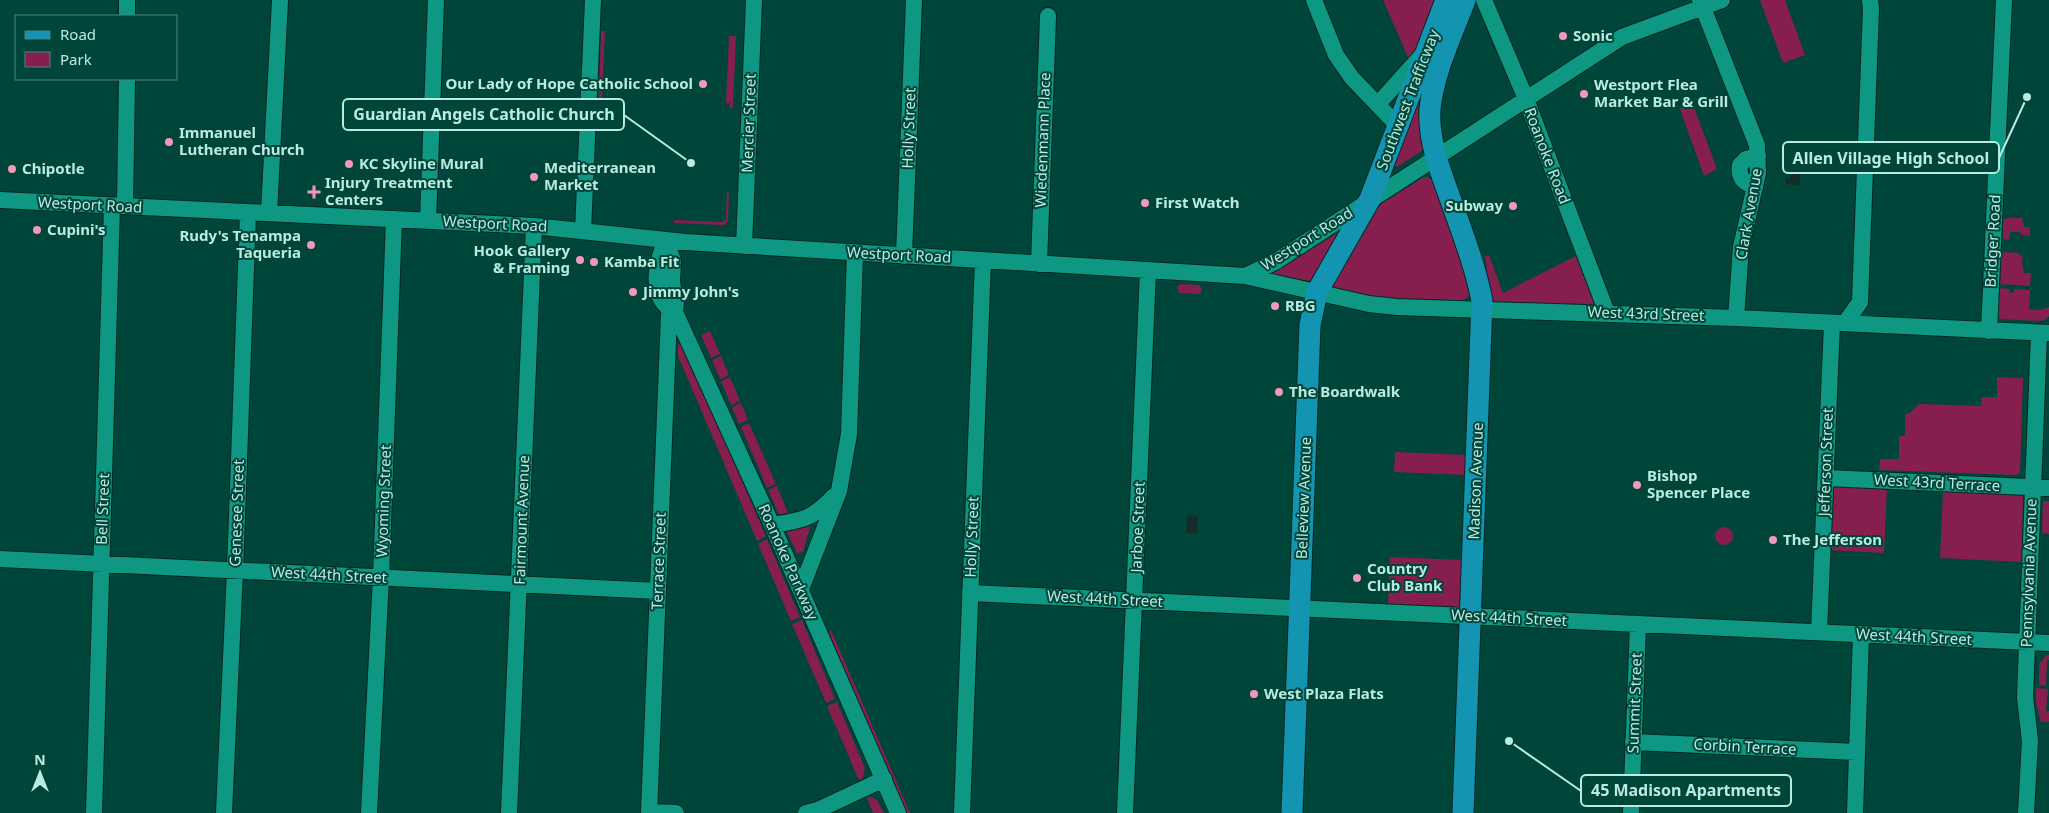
<svg xmlns="http://www.w3.org/2000/svg" width="2049" height="813" font-family="'Noto Sans',sans-serif">
<rect width="100%" height="100%" fill="#00453a"/>
<path fill="#861f4e" d="M1383,0H1438L1419,50L1410,62Z
M1760,0H1785L1805,55L1783,63Z
M601,31H605L601,123L598,125Z
M729,36H736L733,108H730V103H726Z
M1429,66L1421,136L1423,150L1397,167L1393,163Z
M1692,102L1717,169L1704,176L1680,109Z
M1424,177H1428L1432,180L1466,271L1471,294C1466,300 1460,301 1452,301L1370,298L1332,287L1331,284L1376,207Z
M727,192L729,193L728,220L725,225L674,223V220L722,222L726,219Z
M2009,218H2022L2024,227H2030V236L2021,235L2020,232H2010L2009,240L2003,239V219Z
M1339,232L1313,281L1274,277V272Z
M2004,252L2019,253V255L2023,256L2022,262L2024,273H2031L2030,286L2000,284L2001,255Z
M1489,255L1503,293L1576,256L1594,303V306L1494,302C1483,291 1489,270 1485,256Z
M1181,284L1200,285L1202,291L1199,294L1179,293L1177,287Z
M1999,288L2009,289L2010,293H2013L2014,289L2030,290L2029,309L2040,310L2049,307V316L2045,320L2039,321L1999,319Z
M710,331L720,354L711,358L701,335Z
M678,344L684,348L766,536L757,541L678,356Z
M721,356L729,375L720,379L712,360Z
M730,377L740,401L731,405L721,381Z
M1997,377L2023,378L2020,473L2016,475L1879,470L1880,459H1899V436H1905V414L1910,413L1919,404L1981,406L1982,397H1997Z
M741,403L748,420L739,424L732,407Z
M749,423L776,484L767,488L741,427Z
M1395,452L1467,455V475L1394,472Z
M777,486L790,518L780,517L768,490Z
M1838,486L1887,489L1884,553L1827,550L1831,490Z
M1943,491L2019,494L2023,496L2022,562L1940,558Z
M2043,501H2049V534L2042,533Z
M811,524L803,552L797,553L786,530Z
M1715 536a9 9 0 1 1 18 0a9 9 0 1 1-18 0Z
M767,539L800,617L791,621L758,544Z
M1390,557L1463,560L1461,608L1388,606Z
M802,620L835,699L826,703L792,624Z
M831,630L910,813H905L829,634Z
M2046,655H2049V660H2047L2046,686L2039,685V664Z
M2036,688L2048,689L2046,711H2049V722H2041L2036,704Z
M837,702L865,768L862,781L858,778L827,706Z
M866,795L877,800L884,813H873Z"/>
<path fill="#152d27" d="M1790,155L1806,158L1805,167H1801L1800,185L1786,184V178H1791L1792,165L1789,164Z
M1187,515L1198,516L1197,533H1186Z"/>
<g fill="none" stroke-linecap="round" stroke-linejoin="round">
<defs>
<path id="minor" d="M1314,0L1336,55L1352,78L1398,126
M1484,0L1526,99L1607,313
M1700,0L1757,145L1758,173L1741,247L1736,318
M127,16V0
M1378,104L1422,55
M1755,187C1743,182 1738,178 1740,165L1746,159L1758,156
M0,200L534,226L685,242L1245,276L1275,262L1622,37L1722,0
M125,206L127,79
M269,213L280,0
M428,221L436,0
M583,231L593,0
M666,241L673,261L672,282L676,302L675,312L772,525L898,813
M666,241C656,262 648,299 675,312
M744,246L754,0
M904,256L914,0
M1039,264L1048,16
M1245,276L1369,304L1397,307L1736,318L2049,333
M1845,323L1860,302L1871,9L1870,0
M1989,331L2004,0
M1826,478L2049,488
M772,525C803,520 811,520 834,496
M0,559L658,591
M801,589L839,491L849,434L855,253
M970,593L2049,643
M1819,632L1832,323
M1633,742L1857,752
M649,812L676,813
M94,813L112,206
M224,813L235,570L248,212
M369,813L381,577L394,219
M509,813L534,226
M649,813L669,315L675,312
M806,813L818,810L884,779
M962,813L983,260
M1125,813L1148,270
M1631,813L1638,624
M1855,813L1861,634
M2026,813L2030,741L2025,697L2039,333"/>
<path id="major" d="M1292,813L1310,325L1317,292L1370,199L1446,0
M1463,813L1482,301C1475,264 1461,230 1449,195C1439,168 1428,138 1430,109C1434,71 1452,35 1465,0"/>
</defs>
<use href="#minor" stroke="#022821" stroke-width="18"/>
<use href="#major" stroke="#022821" stroke-width="23"/>
<use href="#minor" stroke="#0e9782" stroke-width="16"/>
<use href="#major" stroke="#1394b0" stroke-width="21"/>
</g>
<g fill="#f09ab7" stroke="#00453a" stroke-width="2">
<circle cx="1563" cy="36" r="5"/>
<circle cx="703" cy="84" r="5"/>
<circle cx="1584" cy="94" r="5"/>
<circle cx="169" cy="142" r="5"/>
<circle cx="349" cy="164" r="5"/>
<circle cx="12" cy="169" r="5"/>
<circle cx="534" cy="177" r="5"/>
<path d="M311.5 184.5h5v5h5v5h-5v5h-5v-5h-5v-5h5z"/>
<circle cx="1145" cy="203" r="5"/>
<circle cx="1513" cy="206" r="5"/>
<circle cx="37" cy="230" r="5"/>
<circle cx="311" cy="245" r="5"/>
<circle cx="580" cy="260" r="5"/>
<circle cx="594" cy="262" r="5"/>
<circle cx="633" cy="292" r="5"/>
<circle cx="1275" cy="306" r="5"/>
<circle cx="1279" cy="392" r="5"/>
<circle cx="1637" cy="485" r="5"/>
<circle cx="1773" cy="540" r="5"/>
<circle cx="1357" cy="578" r="5"/>
<circle cx="1254" cy="694" r="5"/>
</g>
<g text-anchor="middle" stroke-width="4" stroke-linejoin="round" paint-order="stroke">
<g font-size="15" font-weight="bold" fill="#b9ebdf" stroke="#00453a" text-anchor="start">
<text x="1573" y="41">Sonic</text>
<text x="693" y="89" text-anchor="end">Our Lady of Hope Catholic School</text>
<text x="1594" y="90">Westport Flea<tspan x="1594" dy="17">Market Bar &amp; Grill</tspan></text>
<text x="179" y="138">Immanuel<tspan x="179" dy="17">Lutheran Church</tspan></text>
<text x="359" y="169">KC Skyline Mural</text>
<text x="544" y="173">Mediterranean<tspan x="544" dy="17">Market</tspan></text>
<text x="22" y="174">Chipotle</text>
<text x="325" y="188">Injury Treatment<tspan x="325" dy="17">Centers</tspan></text>
<text x="1155" y="208">First Watch</text>
<text x="1503" y="211" text-anchor="end">Subway</text>
<text x="47" y="235">Cupini's</text>
<text x="301" y="241" text-anchor="end">Rudy's Tenampa<tspan x="301" dy="17">Taqueria</tspan></text>
<text x="570" y="256" text-anchor="end">Hook Gallery<tspan x="570" dy="17">&amp; Framing</tspan></text>
<text x="604" y="267">Kamba Fit</text>
<text x="643" y="297">Jimmy John's</text>
<text x="1285" y="311">RBG</text>
<text x="1289" y="397">The Boardwalk</text>
<text x="1647" y="481">Bishop<tspan x="1647" dy="17">Spencer Place</tspan></text>
<text x="1783" y="545">The Jefferson</text>
<text x="1367" y="574">Country<tspan x="1367" dy="17">Club Bank</tspan></text>
<text x="1264" y="699">West Plaza Flats</text>
</g>
<g font-size="15" fill="#b9ebdf" stroke="#00453a">
<text transform="translate(1408 100) rotate(-69)" y="5">Southwest Trafficway</text>
<text transform="translate(749 123) rotate(-88)" y="5">Mercier Street</text>
<text transform="translate(909 128) rotate(-88)" y="5">Holly Street</text>
<text transform="translate(1043 140) rotate(-88)" y="5">Wiedenmann Place</text>
<text transform="translate(1547 156) rotate(69)" y="5">Roanoke Road</text>
<text transform="translate(90 205) rotate(3)" y="5">Westport Road</text>
<text transform="translate(1749 214) rotate(-80)" y="5">Clark Avenue</text>
<text transform="translate(495 224) rotate(3)" y="5">Westport Road</text>
<text transform="translate(1307 239) rotate(-32)" y="5">Westport Road</text>
<text transform="translate(1993 241) rotate(-87)" y="5">Bridger Road</text>
<text transform="translate(899 255) rotate(3)" y="5">Westport Road</text>
<text transform="translate(1646 314) rotate(2)" y="5">West 43rd Street</text>
<text transform="translate(1826 462) rotate(-88)" y="5">Jefferson Street</text>
<text transform="translate(1476 481) rotate(-88)" y="5">Madison Avenue</text>
<text transform="translate(1937 483) rotate(3)" y="5">West 43rd Terrace</text>
<text transform="translate(1304 498) rotate(-88)" y="5">Belleview Avenue</text>
<text transform="translate(384 501) rotate(-88)" y="5">Wyoming Street</text>
<text transform="translate(103 509) rotate(-88)" y="5">Bell Street</text>
<text transform="translate(237 513) rotate(-88)" y="5">Genesee Street</text>
<text transform="translate(522 520) rotate(-88)" y="5">Fairmount Avenue</text>
<text transform="translate(1138 527) rotate(-88)" y="5">Jarboe Street</text>
<text transform="translate(972 537) rotate(-88)" y="5">Holly Street</text>
<text transform="translate(659 561) rotate(-88)" y="5">Terrace Street</text>
<text transform="translate(788 562) rotate(66)" y="5">Roanoke Parkway</text>
<text transform="translate(2029 573) rotate(-88)" y="5">Pennsylvania Avenue</text>
<text transform="translate(329 575) rotate(3)" y="5">West 44th Street</text>
<text transform="translate(1105 599) rotate(3)" y="5">West 44th Street</text>
<text transform="translate(1509 618) rotate(3)" y="5">West 44th Street</text>
<text transform="translate(1914 637) rotate(3)" y="5">West 44th Street</text>
<text transform="translate(1635 703) rotate(-88)" y="5">Summit Street</text>
<text transform="translate(1745 747) rotate(3)" y="5">Corbin Terrace</text>
</g>
</g>
<path fill="none" stroke="#b9ebdf" stroke-width="2" d="M691 163L624 115M2027 97L1999 158M1509 741L1581 791"/>
<g fill="#b9ebdf" stroke="#00453a" stroke-width="2">
<circle cx="691" cy="163" r="5"/>
<circle cx="2027" cy="97" r="5"/>
<circle cx="1509" cy="741" r="5"/>
</g>
<g fill="#00453a" stroke="#b9ebdf" stroke-width="2">
<rect x="343" y="99" width="281" height="31" rx="5"/>
<rect x="1783" y="142" width="216" height="31" rx="5"/>
<rect x="1581" y="775" width="210" height="31" rx="5"/>
</g>
<g font-size="16" text-anchor="middle" font-weight="bold" fill="#b9ebdf">
<text x="484" y="120">Guardian Angels Catholic Church</text>
<text x="1891" y="164">Allen Village High School</text>
<text x="1686" y="796">45 Madison Apartments</text>
</g>
<rect x="15" y="15" width="162" height="65" fill="#00453a" stroke="#4a877c"/>
<rect x="25" y="31" width="25" height="8" fill="#1394b0" stroke="#4a877c"/>
<text x="60" y="40" font-size="15" fill="#b9ebdf">Road</text>
<rect x="25" y="52" width="25" height="15" fill="#861f4e" stroke="#4a877c"/>
<text x="60" y="65" font-size="15" fill="#b9ebdf">Park</text>
<g transform="translate(40 773)" stroke="#00453a" stroke-width="4" paint-order="stroke">
<path d="M0-4L9 19L0 12L-9 19Z" fill="#b9ebdf"/>
<text y="-8" font-size="14" font-weight="bold" text-anchor="middle" fill="#b9ebdf">N</text>
</g>
</svg>
